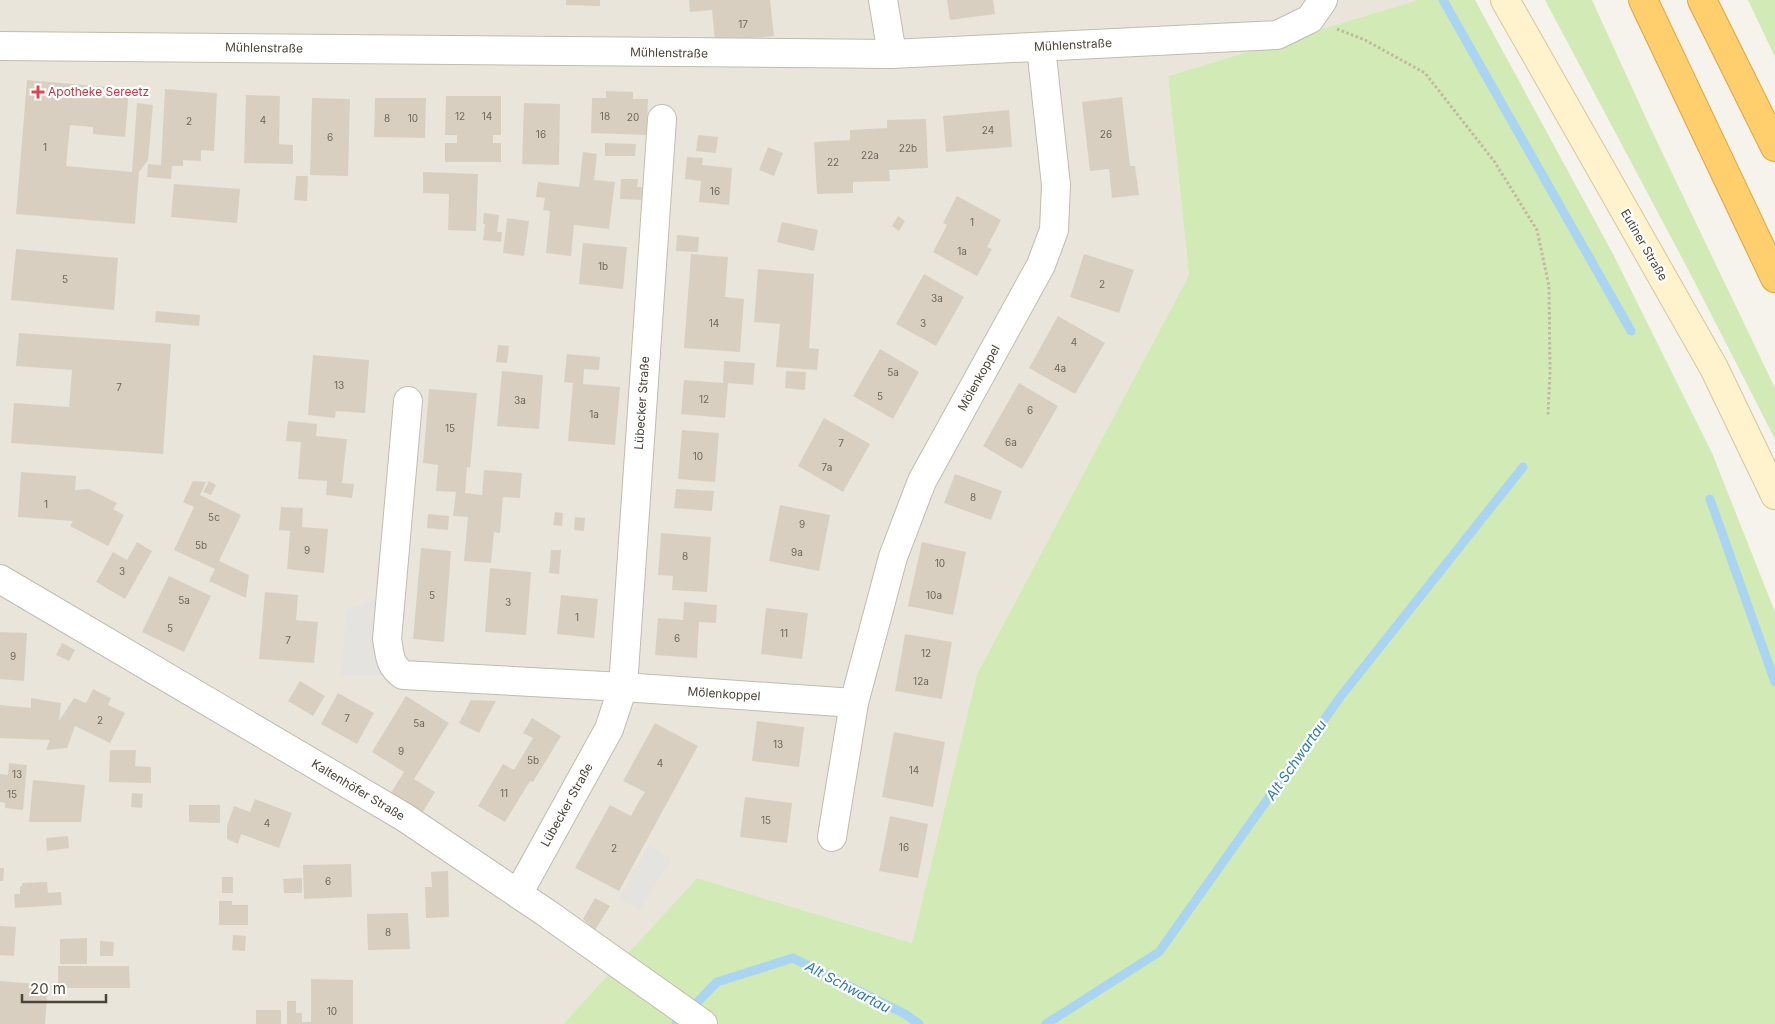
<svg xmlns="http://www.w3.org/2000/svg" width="1775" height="1024" font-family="Inter,sans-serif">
<rect width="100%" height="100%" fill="#f6f3ec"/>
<path fill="#eae5da" d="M0,0H1415L1416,1L1168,76L1189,275L977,674L912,943L697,878L563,1024H0Z"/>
<path fill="#d2eab5" d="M1415,0H1475L1613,254L1712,453L1775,612V1024H563L697,878L912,943L977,674L1189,275L1168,76L1415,1Z
M1545,0H1592L1650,127L1775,388V439L1691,275Z
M1748,0H1775V57Z"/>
<path fill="#e5e3e0" d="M391,591L403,675H341L346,611Z
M649,845L671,858L640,911L619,898Z"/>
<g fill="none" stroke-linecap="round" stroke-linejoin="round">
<path stroke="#a9d4f2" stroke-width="9" d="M1443,0L1631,331
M1710,499L1775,682
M676,1024L717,982L793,958L905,1014L919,1024
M1046,1024L1159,952L1341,696L1523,467"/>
</g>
<path fill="#d8cfc1" d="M566,0H600V6L566,5Z
M689,0H770L774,36L715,41L712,10L690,12Z
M947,0H993L995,14L950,20Z
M27,80L129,89L125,137L93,134V127L70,125L66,166L132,172L137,103L153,105L148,160L139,172L135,224L16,214Z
M165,89L217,93L214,151L201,150V161L183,160V166H172L171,179L147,177L148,164L161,165Z
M606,91L633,92V99H648L647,135L591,133L592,98H606Z
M246,95L280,96L279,144L293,145V164L244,163Z
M446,96H501V135H493V143H501V162H445V143H457V135H445Z
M1122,97L1130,166H1135L1139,195L1112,198L1109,169L1090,171L1082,102Z
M312,98L350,99L348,176L310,175Z
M375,98H426L425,138L374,137Z
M524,103L560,104L559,165L522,164Z
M1009,110L1012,147L946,152L943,116Z
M926,119L928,168L889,170L890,181L853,182V193L817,194L814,142L850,140V130L887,128V120Z
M698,135L718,137L716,153L696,151Z
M605,143L636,144L635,156H605Z
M768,147L783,153L774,176L759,170Z
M583,152L597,154L594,180L615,182L609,229L574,225L571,256L546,253L550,211L543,210L545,198L536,197L538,182L579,187Z
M687,157L703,158L702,165L732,168L729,205L699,202L701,181L685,179Z
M423,172L478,174L476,231L448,230L449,194L423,193Z
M296,176H308L307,201L294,200Z
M621,179H638L637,187H642V200L620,199Z
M174,184L240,189L237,223L171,217Z
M957,196L1001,220L987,247L992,249L977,276L933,252L947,225L943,223Z
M484,213L499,215L497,232H502L501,242L483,240L485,224H483Z
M898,216L905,221L899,231L892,226Z
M507,218L529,221L524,256L503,253Z
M782,222L818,230L814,251L777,242Z
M677,235L699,237L698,252L676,251Z
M583,243L627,247L623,289L579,284Z
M16,249L118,258L114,310L11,300Z
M691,254L728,257L725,297L744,299L740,352L684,348Z
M1084,254L1134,270L1119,313L1070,297Z
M758,269L814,274L809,348L819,349L817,370L776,367L780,324L754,322Z
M924,274L964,297L936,346L896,324Z
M156,311L200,315L199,326L155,322Z
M1058,316L1105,343L1075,394L1029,368Z
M19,333L171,344L163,454L11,443L14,403L69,407L72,370L16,366Z
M498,345L509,346L507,363L496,362Z
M880,349L919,372L893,419L853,396Z
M567,354L600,357L599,370L584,369L583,384L620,387L615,445L568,441L573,383L564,382Z
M313,355L369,360L365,413L336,411L335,418L308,415Z
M724,361L755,363L753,385L728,383L725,418L681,414L684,380L723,383Z
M502,371L543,375L539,429L497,426Z
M786,371L806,372L805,390L785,388Z
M1019,383L1058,406L1022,469L983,446Z
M429,389L477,393L470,468L467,467L465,493L482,495L484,470L522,473L520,498L503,497L500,533L494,532L491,563L464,561L468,517L453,516L456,492L436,491L438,465L423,463Z
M824,418L870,444L843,492L798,466Z
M288,421L317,424L316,436L347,439L342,483L354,484L352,498L326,495L327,481L298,479L301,442L286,441Z
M682,430L719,433L715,482L678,479Z
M21,472L76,476L75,490L89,489L117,503L113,509L124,515L108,546L70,526L73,521L18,517Z
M955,474L1002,491L991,520L944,503Z
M193,481L206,482L200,495L241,515L219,561L249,575L246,598L209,581L215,569L174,550L194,507L183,502Z
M209,481L216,485L211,495L203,492Z
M676,489L714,491L712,511L674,508Z
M780,505L830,515L819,571L769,561Z
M281,507L303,508L302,527L328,529L324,573L287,569L290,531L279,530Z
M555,512L563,513L562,526L553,525Z
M428,514L449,516L448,530L427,528Z
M575,517L585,518L584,531L574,530Z
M661,533L711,537L707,592L672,590L673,576L658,575Z
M137,542L152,551L125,599L96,582L113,552L127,560Z
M922,542L966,552L953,615L908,606Z
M421,548L451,551L444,642L413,639Z
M551,550H561L559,574L549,573Z
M490,568L531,572L526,635L485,632Z
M169,576L211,596L184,652L142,632Z
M265,592L298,595L296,620L318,622L314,663L259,659Z
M561,595L598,599L594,638L557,634Z
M684,602L717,605L716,623L699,622L697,658L655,655L658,618L683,620Z
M766,608L808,613L802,659L761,654Z
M0,632L27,633L24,681L0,679Z
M905,634L952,642L942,699L895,691Z
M62,643L75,650L69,661L56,655Z
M300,681L325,696L313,716L288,701Z
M93,689L111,698L108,705L125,713L110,743L75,726L67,748L46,750L50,740L0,738V705L31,708V698L61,703L59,721L74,698L86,703Z
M338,693L374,713L357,744L321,724Z
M406,696L449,723L414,779L435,792L421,815L389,796L404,772L372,752Z
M471,700L496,701L479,733L459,723Z
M532,718L561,736L533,782L530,781L505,822L478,806L503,764L514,770L533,738L523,733Z
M757,721L804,727L799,767L752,761Z
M655,723L698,746L619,891L575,868L610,805L631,816L638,803L645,792L623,781Z
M894,732L945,742L933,807L882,797Z
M110,750H136L135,766L151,767V783L109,782Z
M9,763L27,765L23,810L5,808V803L0,802V774L8,775Z
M33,780L85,785L81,822H29Z
M132,793L143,794L142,808L131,807Z
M745,797L792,803L787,843L740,837Z
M255,799L292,813L279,848L241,834L238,844L227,839V826L234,806L250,812Z
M189,805H220V823L189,822Z
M890,816L928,824L918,878L879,871Z
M68,836L69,848L47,851L46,838Z
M351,864L352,897L304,899L303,865Z
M0,868H4L3,881H0Z
M448,871L449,917L426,918L425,887H432L431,872Z
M222,877H233V893H222Z
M302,878V893H284L283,879Z
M47,882L48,893L61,892L62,905L15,908L14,894H20V886H22V883Z
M595,898L610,906L595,930L583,919Z
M219,901H232V905H248V925H219Z
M408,913L410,949L368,950L367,914Z
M0,926L16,927L14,956L0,955Z
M233,935L246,936L245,951L232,950Z
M87,938V964H60V939Z
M100,941L114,942L113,956H100Z
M58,966H129L130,988H58Z
M311,979L353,980V1024H287V1001H296V1013H302V1022H311Z
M0,981L48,985L45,1024H0Z
M256,1010H281V1024H256Z"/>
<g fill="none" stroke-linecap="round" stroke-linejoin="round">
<defs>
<path id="street" d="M883,0L892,54
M0,46L892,54L1277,35L1310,19L1323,0
M408,401L387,639C390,655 389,665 403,675L623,687L854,703
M0,579L404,817L545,912L703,1024
M832,837L854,703L893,557L922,481L1041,265L1054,230L1056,185L1041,47
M518,894L609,729L623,687L662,119"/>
<path id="secondary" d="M1505,0L1714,368L1775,495"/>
<path id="highway" d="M1643,0L1775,278
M1702,0L1775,147"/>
</defs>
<use href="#street" stroke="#c2bbae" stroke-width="30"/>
<use href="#secondary" stroke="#d6c79b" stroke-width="30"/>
<use href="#highway" stroke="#e0a43c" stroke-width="30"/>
<path stroke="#c4b79f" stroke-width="3" stroke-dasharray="2.5 2.5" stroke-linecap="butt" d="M1337,29L1365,40L1425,73L1494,161L1537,230L1549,286L1550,373L1548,415"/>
<use href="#street" stroke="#fff" stroke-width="28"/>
<use href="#secondary" stroke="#fff3cd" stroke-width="28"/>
<use href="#highway" stroke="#ffcf6e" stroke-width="28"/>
</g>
<path fill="#e0444e" stroke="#fff" stroke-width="2" d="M35.5 84.5h5v5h5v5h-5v5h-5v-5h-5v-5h5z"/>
<g text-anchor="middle" stroke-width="4.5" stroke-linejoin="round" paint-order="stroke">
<g font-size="10" fill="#6e675b">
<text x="743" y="28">17</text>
<text x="460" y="120">12</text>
<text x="487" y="120">14</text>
<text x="605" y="120">18</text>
<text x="633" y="121">20</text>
<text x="387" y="122">8</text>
<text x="413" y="122">10</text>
<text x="263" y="124">4</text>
<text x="189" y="125">2</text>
<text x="988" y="134">24</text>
<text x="541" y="138">16</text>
<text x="1106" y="138">26</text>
<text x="330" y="141">6</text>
<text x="45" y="151">1</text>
<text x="908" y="152">22b</text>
<text x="870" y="159">22a</text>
<text x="833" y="166">22</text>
<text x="715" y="195">16</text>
<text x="972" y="226">1</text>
<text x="962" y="255">1a</text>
<text x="603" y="270">1b</text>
<text x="65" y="283">5</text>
<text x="1102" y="288">2</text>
<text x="937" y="302">3a</text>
<text x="714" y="327">14</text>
<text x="923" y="327">3</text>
<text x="1074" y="346">4</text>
<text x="1060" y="372">4a</text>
<text x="893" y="376">5a</text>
<text x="339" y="389">13</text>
<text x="119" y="391">7</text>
<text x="880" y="400">5</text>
<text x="704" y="403">12</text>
<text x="520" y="404">3a</text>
<text x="1030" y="414">6</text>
<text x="594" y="418">1a</text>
<text x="450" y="432">15</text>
<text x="1011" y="446">6a</text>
<text x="841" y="447">7</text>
<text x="698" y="460">10</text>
<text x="827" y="471">7a</text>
<text x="973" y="501">8</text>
<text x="46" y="508">1</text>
<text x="214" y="521">5c</text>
<text x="802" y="528">9</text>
<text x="201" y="549">5b</text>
<text x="307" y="554">9</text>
<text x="797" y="556">9a</text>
<text x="685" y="560">8</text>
<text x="940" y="567">10</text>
<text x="122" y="575">3</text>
<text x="432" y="599">5</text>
<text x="934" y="599">10a</text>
<text x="184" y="604">5a</text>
<text x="508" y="606">3</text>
<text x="577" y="621">1</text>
<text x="170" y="632">5</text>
<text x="784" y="637">11</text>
<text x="677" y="642">6</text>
<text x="288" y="644">7</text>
<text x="926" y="657">12</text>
<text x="13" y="660">9</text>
<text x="921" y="685">12a</text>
<text x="347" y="722">7</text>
<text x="100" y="724">2</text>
<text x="419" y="727">5a</text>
<text x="778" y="748">13</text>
<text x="401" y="755">9</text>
<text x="533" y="764">5b</text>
<text x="660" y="767">4</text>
<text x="914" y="774">14</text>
<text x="17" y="778">13</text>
<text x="504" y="797">11</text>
<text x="12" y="798">15</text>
<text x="766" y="824">15</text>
<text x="267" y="827">4</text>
<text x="904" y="851">16</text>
<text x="614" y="852">2</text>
<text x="328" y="885">6</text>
<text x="388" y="936">8</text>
<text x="332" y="1015">10</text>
</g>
<g font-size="12" fill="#4b4439" stroke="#fff">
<text transform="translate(1073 45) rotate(-3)" y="4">Mühlenstraße</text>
<text transform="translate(264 48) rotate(1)" y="4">Mühlenstraße</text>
<text transform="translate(669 53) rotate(1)" y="4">Mühlenstraße</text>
<text transform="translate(1644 245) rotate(60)" y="4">Eutiner Straße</text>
<text transform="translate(979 378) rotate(-61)" y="4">Mölenkoppel</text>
<text transform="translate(642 403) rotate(-86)" y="4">Lübecker Straße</text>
<text transform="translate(724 694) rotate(4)" y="4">Mölenkoppel</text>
<text transform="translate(358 790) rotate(31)" y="4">Kaltenhöfer Straße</text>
<text transform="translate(567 805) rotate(-61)" y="4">Lübecker Straße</text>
</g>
<g font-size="12" fill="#be3a42" stroke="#fff" text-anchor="start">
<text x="48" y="96">Apotheke Sereetz</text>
</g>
<g font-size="14" font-style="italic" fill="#2e7ab2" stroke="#fff">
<text transform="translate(1296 760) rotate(-55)" y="5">Alt Schwartau</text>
<text transform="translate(848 987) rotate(28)" y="5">Alt Schwartau</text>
</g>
</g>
<path d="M22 994v8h84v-8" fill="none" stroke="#4b4439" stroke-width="2.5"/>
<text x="30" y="994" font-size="15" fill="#4b4439" stroke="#ffffff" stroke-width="4" paint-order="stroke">20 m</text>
</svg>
